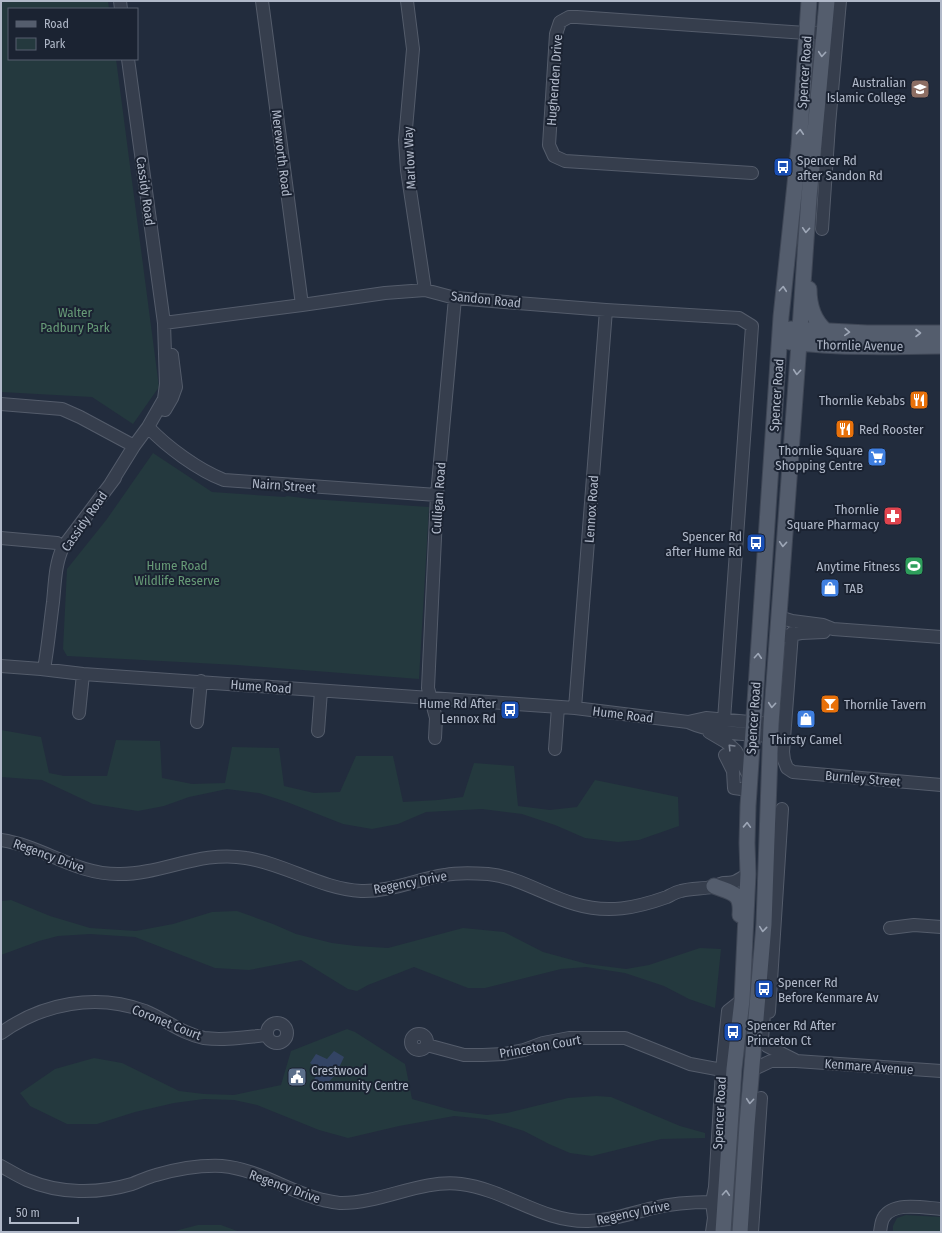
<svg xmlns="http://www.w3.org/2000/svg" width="942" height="1233" font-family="'Fira Sans Condensed',sans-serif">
<rect width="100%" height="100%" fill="#222c3d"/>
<path fill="#24393e" d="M1,1H108L109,9H9V59H116L159,387L133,424L92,397L1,392Z
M153,453L212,492L285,497L287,496L311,499L429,507L419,679L237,665L67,656L63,649L67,569L107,519Z
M1,730L41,737L49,773L64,776H107L116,740L160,741L162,778L192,784L225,783L232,747L279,748L284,786L314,793L340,792L356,756H393L403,802L438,800L463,797L474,763L514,766L518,806L550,810L577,807L595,780L678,797L679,826L639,840L618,842L585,838L555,825L522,814L482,809L426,812L398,824L372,829L343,824L287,802L259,793L227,789L189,797L164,806L138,811L93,804L42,780L1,777Z
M11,900L50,916L90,928L136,931L173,924L212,912L237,911L273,924L296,934L332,943L356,946L388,948L463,928L504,932L543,952L587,964L626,969L649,965L700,948L721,949L715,1008L689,999L664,986L625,973L586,967L561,969L485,988H468L414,967L368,985L357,991L348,989L301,960L249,970L215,968L135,937L90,934L58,936L39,941L1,955V901Z
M347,1029L355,1032L405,1064L412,1099L455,1111L487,1115L507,1113L568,1098L596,1096L611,1097L680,1126L705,1133V1138L661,1139L592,1156L570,1153L549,1144L524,1131L486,1119L454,1116L399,1126L348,1138L319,1130L257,1105L234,1100L204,1099L174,1103L135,1112L97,1124H67L30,1106L20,1093L55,1069L94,1058L122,1063L179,1091L204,1094L234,1095L281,1085L291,1051Z
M906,1215L941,1217V1232H893V1226L897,1218Z
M198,1225H221L240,1232H171Z"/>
<path fill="#334464" d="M334,1051L344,1057L336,1074L323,1088L313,1081L320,1070L310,1063L316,1054L327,1059Z"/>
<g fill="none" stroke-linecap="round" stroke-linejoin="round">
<defs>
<path id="minor" d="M120,1L121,9
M262,1L302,305
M407,1L413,49L405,140L407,170L425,290
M752,173L565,161L554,156L549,145L556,34L560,22L569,17H577L806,33H824
M822,229L829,125L840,1
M164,323L302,305L385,293L425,290L455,298L606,310L739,318L752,326L724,720
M1,404L62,409L80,417L134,446
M165,410L172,398L176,387L172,355
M148,427C167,447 198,470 224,480L437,495
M111,483L134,446L148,427L164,399L166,384L164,323L128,59
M1,538L57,543L63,547
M779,617L792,621L823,625L833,629L941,637
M785,636L801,633L824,632
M1,666L41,669L83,674L575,708L688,722C713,733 743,734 770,736
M44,669C48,647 50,624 53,602C55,583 55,564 63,547L115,478
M575,708L606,310
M79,713L83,674
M197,722L201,681
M688,722L706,718L771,724
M318,731L321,691
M709,732L726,742L736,751L750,778
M435,738L436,718L428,688L437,495L455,298
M555,749L558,707
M725,755L733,771L734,788L749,790
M787,768L793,772L941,785
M787,768L784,760L783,752L792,633
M1,840C43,846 76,875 120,874C163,874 201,850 246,858C286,864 321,889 361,891C390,892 417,879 445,875C459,872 474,873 488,874C519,877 546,896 575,904C608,914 636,908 667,897C671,895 676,892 681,891C691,888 702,889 712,887C716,886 719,884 723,883C726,883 731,883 734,882C739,880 743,877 748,874
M890,928L914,925L941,927
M760,1004L764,1014L762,1039L767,1046L795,1060
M769,1012L782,809
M267 1033a10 10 0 1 1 20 0a10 10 0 1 1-20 0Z
M1,1033C43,1003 96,993 145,1011C165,1019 182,1034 204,1038C225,1041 246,1037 267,1035
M411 1042a8 8 0 1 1 16 0a8 8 0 1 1-16 0Z
M427,1045L464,1055H483L504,1054L524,1050L543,1043L569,1038H625L690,1064L722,1070
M752,1070L771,1061H796L941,1071
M1,1166C10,1171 18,1176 27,1180C60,1194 98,1194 132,1184C140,1181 148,1177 156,1175C177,1169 200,1165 222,1166C258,1169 289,1192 323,1200C329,1201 336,1203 342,1203C382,1203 421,1179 461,1184C507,1190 541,1222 588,1221C611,1221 631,1213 653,1208C673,1203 692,1202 712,1202
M712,1232L714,1218L712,1202L715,1187L722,1070L728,1011L742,1000
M752,1232L761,1098
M880,1232C881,1227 881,1221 884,1217C894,1201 925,1208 941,1209"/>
<path id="major" d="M809,289C809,305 813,320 826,331
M791,329L867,333H941
M790,342C840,348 891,347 941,346
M714,886C732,893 742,892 740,915
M723,1232L734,1069L742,1000L748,874L747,843L748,806L781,317L799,146L809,1
M740,1232L747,1125L764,924L771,724L799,343L809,197L827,1"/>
</defs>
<use href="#minor" stroke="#545c6b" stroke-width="14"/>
<use href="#major" stroke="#3f4756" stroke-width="17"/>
<use href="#minor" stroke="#363e4d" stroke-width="12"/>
<use href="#major" stroke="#545d6d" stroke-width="15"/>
</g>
<defs><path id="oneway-chevron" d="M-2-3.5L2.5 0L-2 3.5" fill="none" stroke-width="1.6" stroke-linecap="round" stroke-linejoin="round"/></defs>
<g stroke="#9ea7b7">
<use href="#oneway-chevron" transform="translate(822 54) rotate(95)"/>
<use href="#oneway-chevron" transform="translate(800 132) rotate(-86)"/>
<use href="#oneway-chevron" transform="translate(806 230) rotate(94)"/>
<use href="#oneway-chevron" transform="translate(783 289) rotate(-85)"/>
<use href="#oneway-chevron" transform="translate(847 332) rotate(3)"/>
<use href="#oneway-chevron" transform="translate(918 333)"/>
<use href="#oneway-chevron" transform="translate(797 372) rotate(95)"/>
<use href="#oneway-chevron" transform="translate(783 544) rotate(94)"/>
<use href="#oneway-chevron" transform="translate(758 656) rotate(-86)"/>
<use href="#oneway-chevron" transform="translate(772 705) rotate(95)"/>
<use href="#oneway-chevron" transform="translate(747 825) rotate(-88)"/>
<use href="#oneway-chevron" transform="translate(763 929) rotate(96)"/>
<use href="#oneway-chevron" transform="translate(750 1101) rotate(95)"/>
<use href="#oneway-chevron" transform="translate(726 1193) rotate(-86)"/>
</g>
<use stroke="#7a8291" href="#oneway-chevron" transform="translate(731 747) rotate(-134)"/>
<defs>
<symbol id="school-square" viewBox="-11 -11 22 22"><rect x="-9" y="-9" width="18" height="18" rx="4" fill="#8d6e63" stroke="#1b2332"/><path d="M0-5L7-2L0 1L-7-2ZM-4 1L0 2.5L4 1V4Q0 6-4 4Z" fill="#fff"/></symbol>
<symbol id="bus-square" viewBox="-11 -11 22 22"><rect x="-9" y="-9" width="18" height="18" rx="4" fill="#1a4fb4" stroke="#1b2332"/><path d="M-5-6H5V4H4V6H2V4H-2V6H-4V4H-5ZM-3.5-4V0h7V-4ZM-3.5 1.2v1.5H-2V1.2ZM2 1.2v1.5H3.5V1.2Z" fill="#fff"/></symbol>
<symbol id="restaurant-square" viewBox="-11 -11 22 22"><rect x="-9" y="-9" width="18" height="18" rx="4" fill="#e8710a" stroke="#1b2332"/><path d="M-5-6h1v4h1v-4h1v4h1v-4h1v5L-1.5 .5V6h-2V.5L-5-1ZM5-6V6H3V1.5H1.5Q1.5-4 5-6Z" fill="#fff"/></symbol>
<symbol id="supermarket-square" viewBox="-11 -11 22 22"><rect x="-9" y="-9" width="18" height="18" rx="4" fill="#3f7fe0" stroke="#1b2332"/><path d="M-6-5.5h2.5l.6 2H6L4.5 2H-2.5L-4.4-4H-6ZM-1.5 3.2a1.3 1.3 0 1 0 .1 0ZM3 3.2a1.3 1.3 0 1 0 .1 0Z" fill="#fff"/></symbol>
<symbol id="pharmacy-square" viewBox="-11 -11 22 22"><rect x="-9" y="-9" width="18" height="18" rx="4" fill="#e0444e" stroke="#1b2332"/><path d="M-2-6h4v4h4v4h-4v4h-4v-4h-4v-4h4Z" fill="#fff"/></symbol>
<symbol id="stadium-square" viewBox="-11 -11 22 22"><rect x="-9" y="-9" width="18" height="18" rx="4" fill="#2e9e5b" stroke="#1b2332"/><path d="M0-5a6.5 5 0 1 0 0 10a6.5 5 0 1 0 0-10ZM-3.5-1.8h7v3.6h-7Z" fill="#fff"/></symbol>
<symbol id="shop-square" viewBox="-11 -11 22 22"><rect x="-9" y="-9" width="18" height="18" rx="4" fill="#3f7fe0" stroke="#1b2332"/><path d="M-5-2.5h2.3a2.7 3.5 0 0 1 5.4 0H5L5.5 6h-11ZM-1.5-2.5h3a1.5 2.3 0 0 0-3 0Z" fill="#fff"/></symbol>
<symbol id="bar-square" viewBox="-11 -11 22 22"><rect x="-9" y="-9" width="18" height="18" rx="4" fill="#e8710a" stroke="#1b2332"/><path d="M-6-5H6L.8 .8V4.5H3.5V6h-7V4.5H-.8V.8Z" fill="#fff"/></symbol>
<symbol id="civic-square" viewBox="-11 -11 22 22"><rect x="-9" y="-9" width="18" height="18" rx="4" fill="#5c6f8a" stroke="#1b2332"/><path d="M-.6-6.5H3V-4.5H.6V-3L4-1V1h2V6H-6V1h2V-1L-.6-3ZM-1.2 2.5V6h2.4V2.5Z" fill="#fff"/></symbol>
</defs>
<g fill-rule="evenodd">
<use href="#school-square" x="909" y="78" width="22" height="22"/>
<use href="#bus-square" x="772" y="156" width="22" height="22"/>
<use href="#restaurant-square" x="908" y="389" width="22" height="22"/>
<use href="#restaurant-square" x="834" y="418" width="22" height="22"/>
<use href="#supermarket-square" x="866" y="446" width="22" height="22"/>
<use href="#pharmacy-square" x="882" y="505" width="22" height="22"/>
<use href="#bus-square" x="745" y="532" width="22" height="22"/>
<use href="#stadium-square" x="903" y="555" width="22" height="22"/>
<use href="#shop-square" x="819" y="577" width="22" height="22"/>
<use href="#bar-square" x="819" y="693" width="22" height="22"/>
<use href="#bus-square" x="499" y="699" width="22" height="22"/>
<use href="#shop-square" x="795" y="708" width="22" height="22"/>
<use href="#bus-square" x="753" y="978" width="22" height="22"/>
<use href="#bus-square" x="722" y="1021" width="22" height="22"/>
<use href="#civic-square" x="286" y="1066" width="22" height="22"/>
</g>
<g text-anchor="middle" stroke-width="4" stroke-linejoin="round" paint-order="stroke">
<g font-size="13" fill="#b1b9c9" stroke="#1b2332">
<text transform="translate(804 72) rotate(-86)" y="5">Spencer Road</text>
<text transform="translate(554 80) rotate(-86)" y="5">Hughenden Drive</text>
<text transform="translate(282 153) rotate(83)" y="5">Mereworth Road</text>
<text transform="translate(409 158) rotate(-93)" y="5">Marlow Way</text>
<text transform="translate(146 191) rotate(82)" y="5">Cassidy Road</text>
<text transform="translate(486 299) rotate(6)" y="5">Sandon Road</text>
<text transform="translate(860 345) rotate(1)" y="5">Thornlie Avenue</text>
<text transform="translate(776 395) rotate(-86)" y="5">Spencer Road</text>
<text transform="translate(284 485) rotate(4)" y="5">Nairn Street</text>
<text transform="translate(438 498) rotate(-86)" y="5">Culligan Road</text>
<text transform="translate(591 509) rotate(-86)" y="5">Lennox Road</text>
<text transform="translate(84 521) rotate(-55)" y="5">Cassidy Road</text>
<text transform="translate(261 686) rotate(4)" y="5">Hume Road</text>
<text transform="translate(623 714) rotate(7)" y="5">Hume Road</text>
<text transform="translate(753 718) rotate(-86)" y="5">Spencer Road</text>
<text transform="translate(863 778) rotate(5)" y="5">Burnley Street</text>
<text transform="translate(49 855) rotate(20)" y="5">Regency Drive</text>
<text transform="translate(410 882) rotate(-11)" y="5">Regency Drive</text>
<text transform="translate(167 1022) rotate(22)" y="5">Coronet Court</text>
<text transform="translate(540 1046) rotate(-10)" y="5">Princeton Court</text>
<text transform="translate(869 1066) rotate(4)" y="5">Kenmare Avenue</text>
<text transform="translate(719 1113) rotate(-87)" y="5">Spencer Road</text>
<text transform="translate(285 1186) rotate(20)" y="5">Regency Drive</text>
<text transform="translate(633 1212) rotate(-12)" y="5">Regency Drive</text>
</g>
<g font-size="13" fill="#b1b9c9" stroke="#1b2332" text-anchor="end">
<text x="906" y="87">Australian<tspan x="906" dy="15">Islamic College</tspan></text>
<text x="797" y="165" text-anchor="start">Spencer Rd<tspan x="797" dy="15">after Sandon Rd</tspan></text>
<text x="905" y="405">Thornlie Kebabs</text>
<text x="859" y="434" text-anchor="start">Red Rooster</text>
<text x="863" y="455">Thornlie Square<tspan x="863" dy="15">Shopping Centre</tspan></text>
<text x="879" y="514">Thornlie<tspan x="879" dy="15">Square Pharmacy</tspan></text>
<text x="742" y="541">Spencer Rd<tspan x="742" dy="15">after Hume Rd</tspan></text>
<text x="900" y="571">Anytime Fitness</text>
<text x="844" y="593" text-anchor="start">TAB</text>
<text x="496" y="708">Hume Rd After<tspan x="496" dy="15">Lennox Rd</tspan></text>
<text x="844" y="709" text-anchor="start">Thornlie Tavern</text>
<text x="806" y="744" text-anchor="middle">Thirsty Camel</text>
<text x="778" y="987" text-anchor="start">Spencer Rd<tspan x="778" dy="15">Before Kenmare Av</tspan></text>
<text x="747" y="1030" text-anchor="start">Spencer Rd After<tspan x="747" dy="15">Princeton Ct</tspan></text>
<text x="311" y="1075" text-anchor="start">Crestwood<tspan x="311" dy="15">Community Centre</tspan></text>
</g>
<g font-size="13" fill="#679b77" stroke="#1b2332">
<text x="75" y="317">Walter<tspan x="75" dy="15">Padbury Park</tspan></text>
<text x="177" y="570">Hume Road<tspan x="177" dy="15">Wildlife Reserve</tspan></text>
</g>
</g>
<rect width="942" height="1233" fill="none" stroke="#b1b9c9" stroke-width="4"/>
<rect x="8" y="8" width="130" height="52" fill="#1b2332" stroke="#575f6e"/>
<rect x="16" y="21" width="20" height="6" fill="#545d6d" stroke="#575f6e"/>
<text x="44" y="28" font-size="12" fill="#b1b9c9">Road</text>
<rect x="16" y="38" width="20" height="12" fill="#24393e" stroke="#575f6e"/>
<text x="44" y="48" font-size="12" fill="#b1b9c9">Park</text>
<path d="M10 1217v6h68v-6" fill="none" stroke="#b1b9c9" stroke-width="2"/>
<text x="16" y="1217" font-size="12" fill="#b1b9c9" stroke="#1b2332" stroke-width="3" paint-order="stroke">50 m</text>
</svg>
